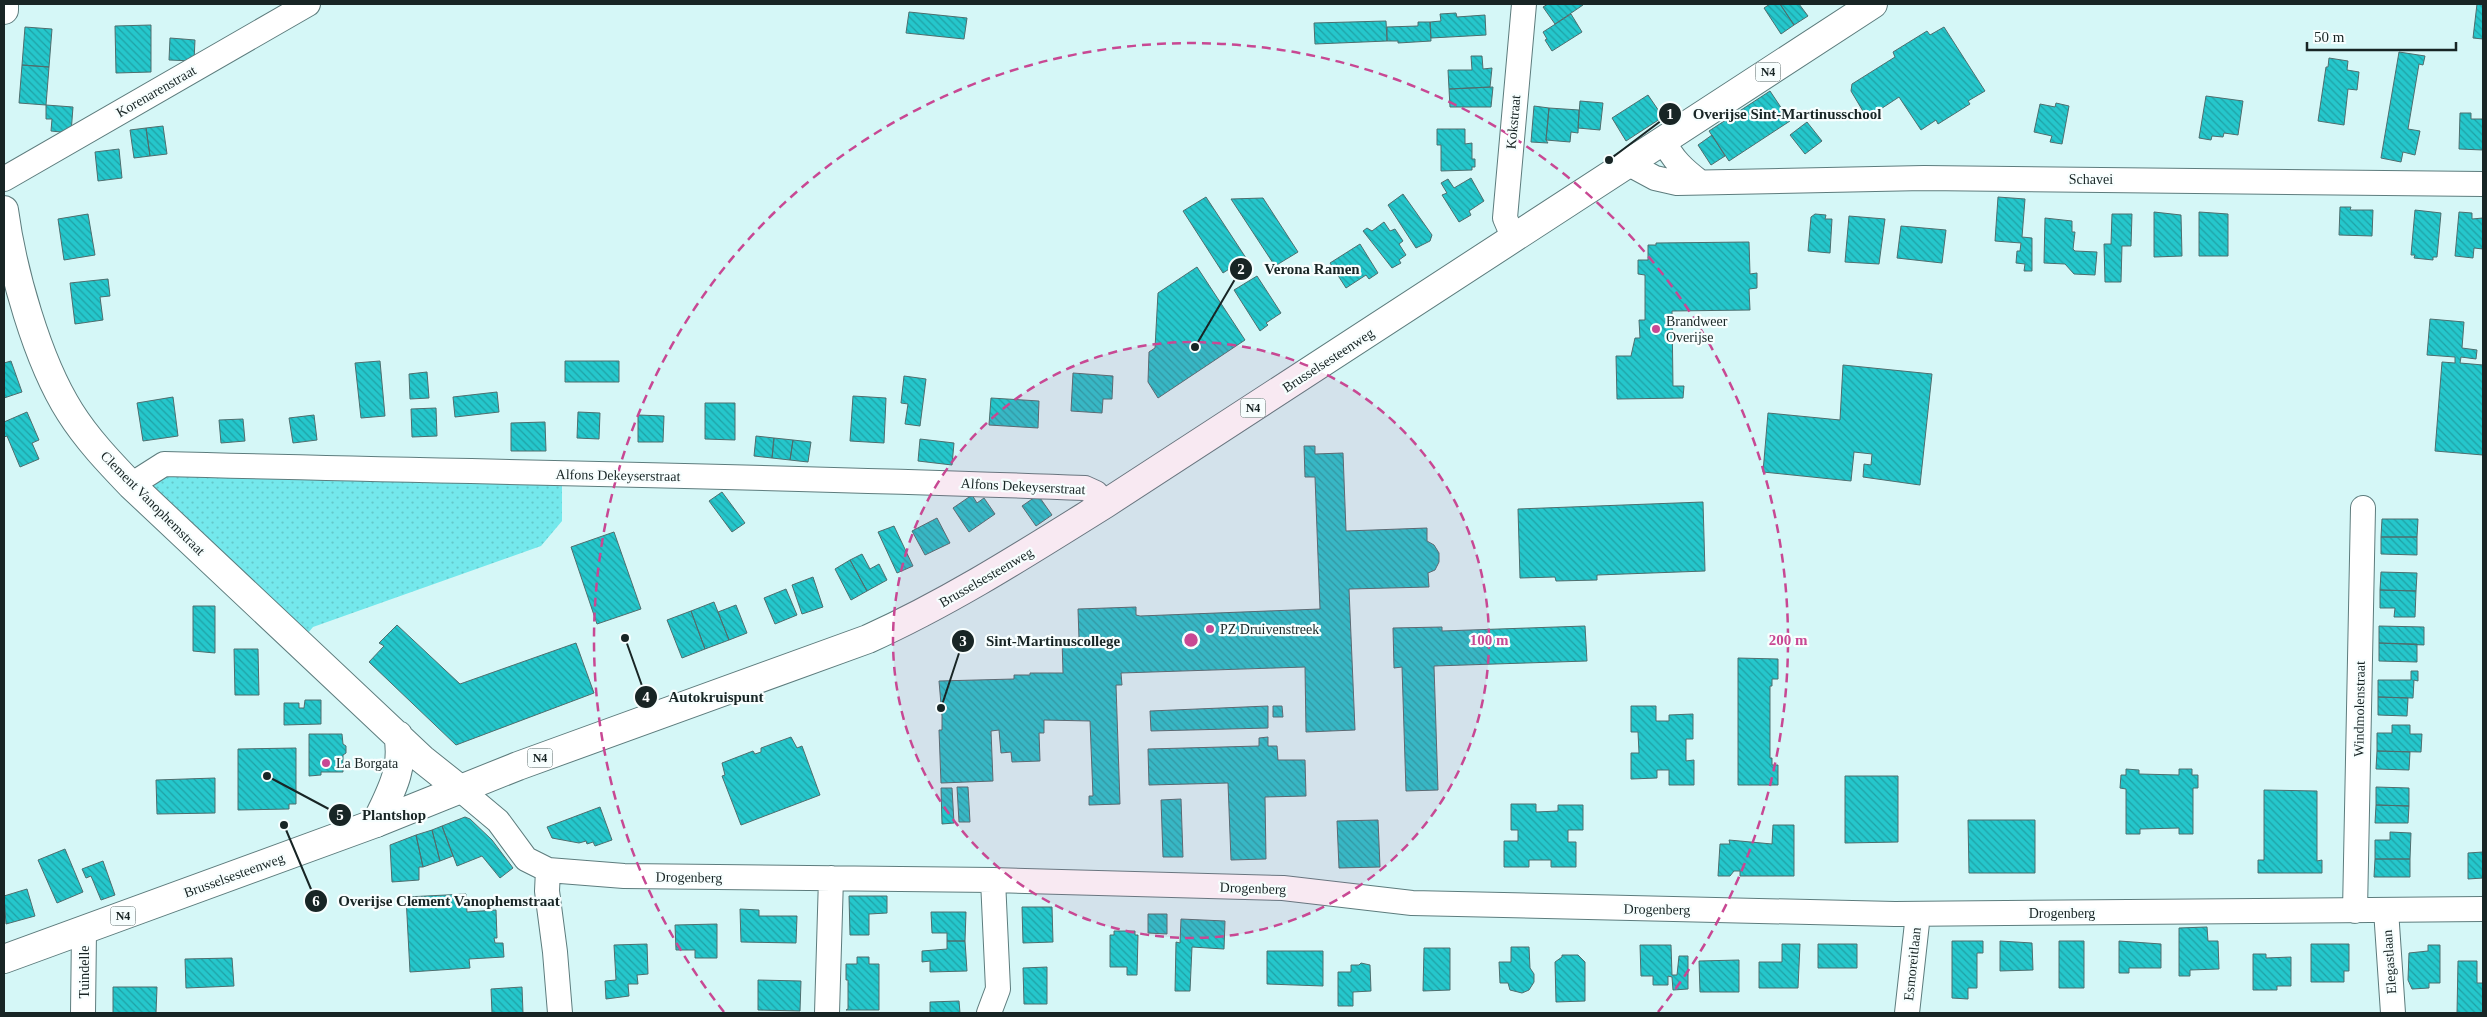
<svg xmlns="http://www.w3.org/2000/svg" width="2487" height="1017" font-family="Georgia,serif">
<defs>
<pattern id="grass-dots" width="8" height="8" patternUnits="userSpaceOnUse" patternTransform="scale(1.25)"><rect width="8" height="8" fill="#74e8ec"/><path d="M2 2h.1M6 6h.1" fill="none" stroke="#64c7ca" stroke-width="1.8" stroke-linecap="round"/></pattern>
<pattern id="building-back-hatch" width="6" height="6" patternUnits="userSpaceOnUse" patternTransform="scale(1.25)"><rect width="6" height="6" fill="#25c7cc"/><path d="M-1 5l2 2M0 0l6 6M5-1l2 2" fill="none" stroke="#1fa1a5"/></pattern>
</defs>
<rect width="100%" height="100%" fill="#d5f7f7"/>
<path fill="url(#grass-dots)" d="M168,470L562,478V521L541,546L313,627L308,633L153,487Z"/>
<path fill="url(#building-back-hatch)" stroke="#4f6e6e" d="M1548,4H1582L1583,5L1555,24L1543,7Z
M1770,4H1780L1794,25L1781,34L1764,8Z
M1780,4H1799L1808,16L1794,25Z
M2477,4L2483,5V39L2473,38Z
M909,12L967,18L964,39L906,33Z
M1456,13L1457,17L1485,15L1486,35L1431,38L1430,22L1441,21L1440,14Z
M1571,14L1582,32L1552,51L1545,40L1547,39L1543,32Z
M1386,21L1387,41L1315,44L1314,23Z
M1418,22H1430L1431,41L1398,43V41H1387V27L1418,26Z
M151,25V72L116,73L115,26Z
M25,27L52,29L49,67L22,65Z
M1944,27L1985,91L1968,101L1970,104L1938,124L1936,120L1921,130L1899,97L1867,118L1851,91L1852,84L1895,57L1893,52L1927,31L1930,35Z
M170,38L195,40L194,61L169,60Z
M2399,52L2425,56L2423,65L2419,64L2408,129L2420,131L2415,155L2403,152L2401,162L2381,158Z
M1471,56H1482L1483,69L1492,68L1490,87L1449,89L1448,70H1472Z
M2329,58L2348,61L2347,70L2359,72L2357,90L2348,89L2344,125L2318,121L2326,67H2328Z
M22,65L49,67L46,105L19,103Z
M1493,87L1491,107H1450L1449,89Z
M1770,91L1790,121L1729,161L1709,131Z
M1648,95L1663,117L1626,141L1612,118Z
M2206,96L2243,101L2238,135L2224,133L2223,137L2212,136L2211,140L2199,138Z
M1580,101L1603,103L1600,130L1578,128Z
M2056,103L2069,106L2062,144L2050,142L2052,136L2034,132L2040,104L2055,107Z
M46,105L73,107L71,133L51,131L52,119H46Z
M1534,106L1549,108L1546,140L1548,143L1531,142Z
M1549,108L1579,110L1578,133L1571,132L1570,142L1546,140Z
M2460,113H2471V119H2483V150L2459,149Z
M1807,122L1822,141L1805,154L1790,135Z
M163,126L167,154L150,156L146,128Z
M146,128L150,156L134,158L130,130Z
M1437,129H1465V144L1472,143V159H1475V167H1472V170L1441,171V145H1437Z
M1712,135L1725,156L1711,165L1698,145Z
M119,149L122,178L98,181L95,152Z
M1471,178L1484,201L1469,211L1471,215L1459,222L1442,195L1447,193L1441,183L1448,179L1454,188Z
M1403,194L1432,235L1430,241L1416,248L1388,205Z
M1206,197L1246,258L1223,273L1183,211Z
M1998,197L2025,199L2022,237L2032,238V271H2024L2025,264L2016,263L2017,251H2020L2021,243L1995,241Z
M1263,198L1298,252L1275,266L1231,199Z
M2340,207H2351L2350,210H2373L2372,236L2339,235Z
M2415,210L2441,213L2437,257H2433V260L2414,258L2415,255H2411Z
M2154,212L2181,215L2182,256L2154,257Z
M2199,212L2228,214V256H2199Z
M2459,212L2472,213V219L2483,218V249L2474,248L2473,258L2455,256Z
M88,214L95,255L64,260L58,219Z
M1815,214L1826,215L1825,219H1832L1830,253L1808,251L1811,217Z
M2112,214H2132L2131,246H2122L2121,282H2105L2104,244H2111Z
M1849,216L1885,219L1879,264L1845,262Z
M2045,218L2072,221V232H2075L2073,249L2075,251L2097,252L2095,275L2074,274L2065,264L2044,263Z
M1384,222L1390,231L1395,229L1403,241L1399,244L1406,255L1399,260L1401,263L1392,268L1363,231L1367,228L1372,231Z
M1901,226L1946,230L1942,263L1897,258Z
M1749,242L1750,274L1757,273V288L1749,289L1750,310L1672,311L1673,386H1684L1683,398L1617,399L1616,356H1631L1635,338H1640L1639,320H1645V275L1638,274V260H1648V245H1656V243Z
M1360,244L1378,273L1369,279L1366,275L1346,288L1330,263Z
M1197,267L1245,340L1158,398L1148,382L1149,352L1155,348L1158,293Z
M1257,276L1281,313L1266,323L1268,325L1260,331L1234,290Z
M108,279L110,296L100,297L103,320L75,324L70,283Z
M2430,319L2464,322L2462,348L2477,350L2476,359L2461,357L2460,363L2483,365V455L2435,451L2442,362L2455,363V357L2427,355Z
M11,361L22,392L4,398V363Z
M380,361L385,416L361,418L355,363Z
M565,361H619V382H565Z
M1843,365L1932,374L1920,485L1863,477L1864,464L1871,465L1872,454L1854,452L1851,481L1763,472L1768,413L1840,420Z
M427,372L429,398L410,399L409,374Z
M1073,373L1113,376L1112,399H1103L1102,413L1071,411Z
M904,376L926,379L920,426L905,424L908,404L901,403Z
M497,392L499,412L455,417L453,397Z
M853,396L886,398L884,443L850,441Z
M173,397L178,436L143,441L137,403Z
M991,398L1039,401L1038,428L989,425Z
M705,403H735V440L705,439Z
M436,408L437,436L412,437L411,409Z
M27,412L39,440L32,443L39,459L20,467L7,436L4,437V422Z
M578,412L600,413L599,439L577,438Z
M314,415L317,440L293,443L289,418Z
M638,415L664,416L663,442H638Z
M243,419L245,441L221,443L219,420Z
M545,422L546,451H511V423Z
M756,436L774,438L772,458L754,456Z
M774,438L793,440L790,460L772,458Z
M920,439L954,443L952,465L918,461Z
M793,440L811,442L808,462L790,460Z
M1304,446H1315V454L1343,453L1346,531L1427,528V541L1434,545L1439,553V562L1435,570L1428,573L1429,587L1349,589L1355,730L1306,732L1305,667L1121,673L1122,685H1116L1120,804L1089,805V796H1093L1090,721L1044,720V733H1039L1040,761L1012,762L1011,752L1001,753L999,730L991,731L993,781L941,783L939,730H942V716L939,681L1014,679V675H1030V673H1063L1062,640L1079,639L1078,609L1136,607V615L1140,616L1320,609L1315,477H1305Z
M722,492L745,523L732,532L709,501Z
M972,495L977,503L984,498L995,514L969,532L953,508Z
M1038,495L1052,515L1036,526L1022,506Z
M1703,502L1705,571L1597,575V580L1556,581L1555,577L1520,578L1518,509Z
M937,518L950,543L925,555L912,531Z
M2382,519H2418L2417,537H2381Z
M894,526L913,566L897,573L878,532Z
M614,532L641,609L597,624L571,547Z
M2381,537H2417V555L2381,554Z
M862,554L870,569L879,564L887,580L867,591L850,560Z
M850,560L867,591L851,600L835,569Z
M2381,572L2417,573L2416,591L2380,590Z
M813,577L823,607L802,614L792,585Z
M786,589L797,615L775,624L764,598Z
M2380,590L2416,591L2415,617H2394L2395,608H2380Z
M714,602L729,640L705,649L691,611Z
M736,605L747,633L729,640L718,612Z
M193,606H215V653L193,651Z
M691,611L705,649L682,658L667,620Z
M397,625L460,684L576,643L594,693L456,745L369,662L384,646L379,643Z
M1585,626L1587,661L1434,666L1438,790L1406,791L1402,667L1394,668L1393,628L1442,627V631Z
M2379,626L2424,627V645L2379,643Z
M2379,643L2417,644V662L2379,661Z
M234,649H258L259,695H235Z
M1738,658L1778,659V679H1772V686H1770V758H1772V765H1778V785H1738Z
M2411,671H2418V681L2414,680L2413,698L2378,697V680H2411Z
M2378,697L2408,698L2407,716L2378,715Z
M305,700H321V724L284,725V703H299V708H304Z
M1268,706V728L1151,731L1150,711Z
M1273,706H1282L1283,717H1273Z
M1631,706H1656V721H1669V715L1693,714V739H1686V761L1694,760V785H1669V770H1657V778L1631,779V753H1639L1638,732H1631Z
M2392,725H2410V734H2422L2421,752L2377,751V733H2392Z
M309,734H342L343,744L346,746V753L343,755V772H321V775L309,776Z
M791,737L797,748L802,746L820,795L741,825L722,776L725,775L722,763L753,751L755,754L761,752V748Z
M1268,737V746H1277L1278,760H1305L1306,796L1265,797L1266,859L1231,860L1228,783L1149,785L1148,749L1259,746V738Z
M296,748V804H289V809L238,810V749Z
M2377,751L2410,752L2409,770L2376,769Z
M2126,769L2139,770V774L2179,775V769H2192V775H2198V788H2193V834H2179V828L2140,829V834H2126V789L2120,788L2121,775H2126Z
M1845,776H1898V842L1845,843Z
M215,778V813L157,814L156,780Z
M957,787H968L970,822H959Z
M2376,787L2409,788V806L2376,805Z
M941,788H952L954,823L942,824Z
M2264,790L2317,791V861L2322,860V873H2258V860H2264Z
M1181,799L1183,857H1163L1161,800Z
M1511,804H1536V812L1558,811V805H1583V830H1568V842H1576V867H1551V860H1529V867H1504V841H1518V830H1511Z
M2376,805L2409,806L2408,823H2375Z
M600,807L612,840L595,846L593,842L587,844L586,841L579,843L552,838L547,827Z
M465,817L470,819L492,840L513,868L500,878L482,856L457,866L442,826Z
M1378,820L1380,867L1339,868L1337,821Z
M1968,820H2035V873H1969Z
M1773,825H1794V876H1740V871H1734L1730,876H1718L1720,844H1730L1729,840L1772,844Z
M442,826L453,856L440,861L432,830Z
M432,830L440,861L423,867L416,835Z
M2390,832L2411,833L2410,859H2375V840H2390Z
M416,835L423,867H419V880L392,882L390,845Z
M65,849L83,892L57,903L38,860Z
M2483,852V878L2468,879V853Z
M2375,859H2410V877H2374Z
M103,861L115,895L101,900L91,876L86,878L82,869Z
M27,889L35,916L6,924L4,896Z
M466,894L467,912L496,910L497,938H494L495,943H503L504,957L469,959L470,968L410,972L406,897Z
M849,896H887V913L869,914V935H850Z
M1022,907H1052L1053,942L1023,943Z
M740,909L759,910V916H797L796,943L741,942Z
M931,912H966L965,941H947V933H932Z
M1148,914H1167V934L1148,933Z
M1181,919L1225,921L1224,949L1192,947L1190,991H1175L1176,942L1180,943Z
M717,924V958H695V950H676L675,925Z
M2207,927L2208,941H2218L2219,969L2190,970V976H2179V928Z
M1114,931H1135V935H1138L1137,975H1127V967H1110V935H1114Z
M947,941H965L967,971L930,972V961L922,962V951L947,949Z
M1952,941H1983V953H1977V988H1968V999L1952,998Z
M2000,941L2032,943L2033,970L2000,971Z
M2059,941H2084V988H2059Z
M2119,941L2161,944V968H2129V973H2119Z
M647,944L648,974L637,975L638,984H628L629,996L606,999L605,981L616,980L614,945Z
M1782,944H1800L1798,988H1759V962H1782Z
M1818,944H1857V968H1818Z
M2311,944H2349V971H2344V982H2311Z
M1640,945H1671L1672,975H1677L1679,956H1688V989L1673,990L1672,977L1668,976V985H1653V976H1641Z
M2428,945H2440V983H2429V988L2412,989L2408,980L2409,953L2428,951Z
M1511,947H1529L1530,968L1534,974V982L1529,990L1522,993L1510,990L1508,983H1500L1499,962H1511Z
M1424,948H1450V990L1423,991Z
M1267,951H1323V986L1267,984Z
M2253,954H2266V958L2291,957V986H2277V990H2253Z
M1562,955H1578L1585,962V1001L1556,1002L1555,962L1562,957Z
M857,957H869V964H879V1010H846L848,1009V980H846V964H857Z
M232,958L234,986L186,988L185,959Z
M1739,960V992H1700L1699,961Z
M2458,961H2477V983H2483V1013H2457Z
M1361,963L1370,965L1371,991L1353,992V1006H1338V972H1351V965H1359Z
M1047,967V1004H1024L1023,968Z
M758,980L801,981L800,1011L758,1010Z
M113,987H157L156,1013H113Z
M522,987L523,1013H492L491,989Z
M959,1001L960,1013H930V1002Z"/>
<g fill="none" stroke-linecap="round" stroke-linejoin="round">
<defs>
<path id="street" d="M1664,141C1672,159 1684,170 1700,182
M1629,164L1655,178L1677,183L1924,178L2483,184
M4,179L308,4
M1514,239L1505,218L1524,4
M131,485L164,464C471,472 778,476 1085,488L1096,493L1105,504
M461,790L498,821L526,859L548,870L547,891L555,952L560,1013
M548,870L624,876L993,880L1283,888L1412,903L1895,914L2483,909
M2386,910L2393,1013
M2355,911L2363,508
M83,1013L84,930
M827,1013L831,878
M989,1013L998,989L993,880
M1907,1013L1918,914"/>
<path id="secondary" d="M4,10V4
M4,210C12,270 37,360 70,412C87,439 109,462 131,485L422,759L461,790
M376,823C390,793 405,769 398,735"/>
<path id="primary" d="M4,959L376,823L518,766L868,639C952,601 1028,552 1105,504L1873,4"/>
</defs>
<use href="#street" stroke="#5d7c7d" stroke-width="26"/>
<use href="#secondary" stroke="#5d7c7d" stroke-width="30"/>
<use href="#primary" stroke="#5d7c7d" stroke-width="30"/>
<use href="#street" stroke="#fff" stroke-width="24"/>
<use href="#secondary" stroke="#fff" stroke-width="28"/>
<use href="#primary" stroke="#fff" stroke-width="28"/>
</g>
<circle cx="1191" cy="640" r="298" fill="#c84893" fill-opacity=".12"/>
<g fill="none" stroke="#c84893" stroke-width="2.5" stroke-dasharray="9 6">
<circle cx="1191" cy="640" r="298"/>
<path d="M724 1012A597 597 0 1 1 1658 1012"/>
</g>
<g fill="#c84893" stroke="#f7fefe" stroke-width="2">
<circle cx="1656" cy="329" r="5"/>
<circle cx="1210" cy="629" r="5"/>
<circle cx="326" cy="763" r="5"/>
</g>
<g text-anchor="middle" stroke-width="4.5" stroke-linejoin="round" paint-order="stroke">
<g fill="#f7fefe" stroke="#5b6666" stroke-width="1">
<rect x="1755.5" y="62.5" width="25" height="19" rx="4"/>
<rect x="1240.5" y="398.5" width="25" height="19" rx="4"/>
<rect x="527.5" y="748.5" width="25" height="19" rx="4"/>
<rect x="110.5" y="906.5" width="25" height="19" rx="4"/>
</g>
<g font-size="12" font-weight="bold" fill="#182525">
<text x="1768" y="76">N4</text>
<text x="1253" y="412">N4</text>
<text x="540" y="762">N4</text>
<text x="123" y="920">N4</text>
</g>
<g font-size="14" fill="#182525" stroke="#f7fefe">
<text transform="translate(156 91) rotate(-30)" y="5">Korenarenstraat</text>
<text transform="translate(1513 122) rotate(-85)" y="5">Kokstraat</text>
<text x="2091" y="184">Schavei</text>
<text transform="translate(1328 360) rotate(-33)" y="5">Brusselsesteenweg</text>
<text transform="translate(618 475) rotate(1)" y="5">Alfons Dekeyserstraat</text>
<text transform="translate(1023 486) rotate(3)" y="5">Alfons Dekeyserstraat</text>
<text transform="translate(153 503) rotate(45)" y="5">Clement Vanophemstraat</text>
<text transform="translate(986 577) rotate(-30)" y="5">Brusselsesteenweg</text>
<text transform="translate(2359 709) rotate(-89)" y="5">Windmolenstraat</text>
<text transform="translate(234 875) rotate(-20)" y="5">Brusselsesteenweg</text>
<text transform="translate(689 877) rotate(1)" y="5">Drogenberg</text>
<text transform="translate(1253 888) rotate(2)" y="5">Drogenberg</text>
<text transform="translate(1657 909) rotate(1)" y="5">Drogenberg</text>
<text x="2062" y="918">Drogenberg</text>
<text transform="translate(2389 962) rotate(-94)" y="5">Elegastlaan</text>
<text transform="translate(1912 964) rotate(-84)" y="5">Esmoreitlaan</text>
<text transform="translate(84 972) rotate(-90)" y="5">Tuindelle</text>
</g>
<g font-size="14" fill="#182525" stroke="#f7fefe" text-anchor="start">
<text x="1666" y="326">Brandweer<tspan x="1666" dy="16">Overijse</tspan></text>
<text x="1220" y="634">PZ Druivenstreek</text>
<text x="336" y="768">La Borgata</text>
</g>
</g>
<circle cx="1191" cy="640" r="8" fill="#c84893" stroke="#f7fefe" stroke-width="2.5"/>
<g font-size="15" text-anchor="middle" font-weight="bold" fill="#c84893" stroke="#f7fefe" stroke-width="4.5" stroke-linejoin="round" paint-order="stroke">
<text x="1489" y="645">100 m</text>
<text x="1788" y="645">200 m</text>
</g>
<path fill="none" stroke="#182525" stroke-width="2" d="M1609 160L1670 114M1195 347L1241 269M941 708L963 641M625 638L646 697M267 776L340 815M284 825L316 901"/>
<g fill="#182525" stroke="#f7fefe" stroke-width="2">
<circle cx="1609" cy="160" r="5"/>
<circle cx="1195" cy="347" r="5"/>
<circle cx="941" cy="708" r="5"/>
<circle cx="625" cy="638" r="5"/>
<circle cx="267" cy="776" r="5"/>
<circle cx="284" cy="825" r="5"/>
<circle cx="1670" cy="114" r="12"/>
<circle cx="1241" cy="269" r="12"/>
<circle cx="963" cy="641" r="12"/>
<circle cx="646" cy="697" r="12"/>
<circle cx="340" cy="815" r="12"/>
<circle cx="316" cy="901" r="12"/>
</g>
<g font-size="15" text-anchor="middle" font-weight="bold" fill="#fff">
<text x="1670" y="119">1</text>
<text x="1241" y="274">2</text>
<text x="963" y="646">3</text>
<text x="646" y="702">4</text>
<text x="340" y="820">5</text>
<text x="316" y="906">6</text>
</g>
<g font-size="15" text-anchor="middle" font-weight="bold" fill="#182525" stroke="#f7fefe" stroke-width="4.5" stroke-linejoin="round" paint-order="stroke">
<text x="1787" y="119">Overijse Sint-Martinusschool</text>
<text x="1312" y="274">Verona Ramen</text>
<text x="1053" y="646">Sint-Martinuscollege</text>
<text x="716" y="702">Autokruispunt</text>
<text x="394" y="820">Plantshop</text>
<text x="449" y="906">Overijse Clement Vanophemstraat</text>
</g>
<rect width="2487" height="1017" fill="none" stroke="#182525" stroke-width="10"/>
<path d="M2307 42v8h149v-8" fill="none" stroke="#182525" stroke-width="2.5"/>
<text x="2314" y="42" font-size="15" fill="#182525" stroke="#f7fefe" stroke-width="4" paint-order="stroke">50 m</text>
</svg>
